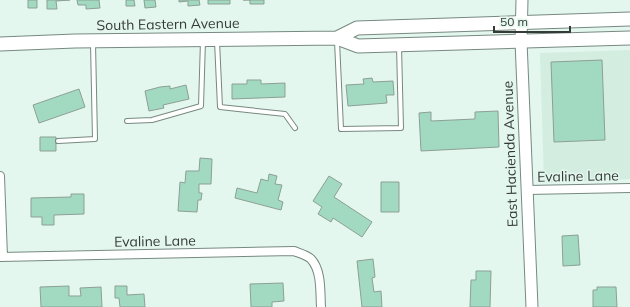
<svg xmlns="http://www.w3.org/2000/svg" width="630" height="307" font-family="Mulish,sans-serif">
<rect width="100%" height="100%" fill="#e4f7ee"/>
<path fill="#d3ede1" d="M630,50V179L544,183L540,53Z"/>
<path fill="#a1dac0" stroke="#8d9f96" d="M28,0H37V8H28Z
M47,0H70L56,1L57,9H47Z
M77,0H99L100,8L86,9V5H78Z
M126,0H134L135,6H126Z
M144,0H155L156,7L145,8Z
M179,0H199L200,5L188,6V1L179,2Z
M208,0H230V4H208Z
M243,0H264V4H250V0Z
M602,60L605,140L554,142L551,62Z
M372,78L373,82L393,81L394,95H386L387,103L348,106L346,85L364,84L363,79Z
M247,80H261V84L285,83V97L232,99V84H247Z
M186,85L189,99L163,105L164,108L149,111L145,91L160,87L170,86V89Z
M79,89L85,107L39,123L33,105Z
M498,111L499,147L421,151L419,113L431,112V121L475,119V112Z
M40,137H56V151H40Z
M200,158L212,159L211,184H199V193H202L201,200H198L197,212L178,211L180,182L185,183L186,171H199Z
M269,174L277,176L275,184L282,185L278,200L283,202L281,210L235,198L237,188L257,193L261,179L268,181Z
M329,176L342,184L334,197L372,222L362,237L333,218L331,222L318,214L322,207L313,201Z
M381,182H399V212H381Z
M71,194H84V214L54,215V225H42V217H31V198L71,197Z
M578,235L580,265L563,266L562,236Z
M373,259L375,277L372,278L374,292L381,291L382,307H362L357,261Z
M476,271H491L490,307H470L471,280H476Z
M283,283L284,301L272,302V307H251L250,284Z
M69,286V296H81L80,288L101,287L102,307H41L40,287Z
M115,286H127V295L144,294L145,307H120L119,298H115Z
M597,287H616L617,307H593V290H597Z"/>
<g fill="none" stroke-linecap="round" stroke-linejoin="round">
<defs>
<path id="lane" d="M217,41L220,107L285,114L295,128
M337,41L341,129L401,128L399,46
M127,121L152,120L201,106L203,40
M58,141L95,139L93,43"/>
<path id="street" d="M0,176L3,257
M527,190L630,188
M0,257L294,251C299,253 307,255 311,259C322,271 320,292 321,307"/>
<path id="secondary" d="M522,0L521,41L532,307"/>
<path id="primary" d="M337,38L357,28L630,19
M0,44L75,41L337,38L358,46L630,38"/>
</defs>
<use href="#lane" stroke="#778980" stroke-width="6"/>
<use href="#street" stroke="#778980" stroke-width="10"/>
<use href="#secondary" stroke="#778980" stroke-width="13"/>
<use href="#primary" stroke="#778980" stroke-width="15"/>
<use href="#lane" stroke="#fff" stroke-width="4"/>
<use href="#street" stroke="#fff" stroke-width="8"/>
<use href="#secondary" stroke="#fff" stroke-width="11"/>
<use href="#primary" stroke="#fff" stroke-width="13"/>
</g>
<g text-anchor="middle" stroke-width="3" stroke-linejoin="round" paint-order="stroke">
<g font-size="14" fill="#343b37" stroke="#e4f7ee">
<text transform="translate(168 24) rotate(-1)" y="5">South Eastern Avenue</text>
<text transform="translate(510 154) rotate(-92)" y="5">East Hacienda Avenue</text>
<text transform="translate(578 176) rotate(-1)" y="5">Evaline Lane</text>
<text transform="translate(155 241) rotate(-1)" y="5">Evaline Lane</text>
</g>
</g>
<path d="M494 26v6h76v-6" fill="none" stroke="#343b37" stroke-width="2"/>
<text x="500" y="26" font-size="12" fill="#343b37" stroke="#e4f7ee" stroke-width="3" paint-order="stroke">50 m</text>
</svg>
